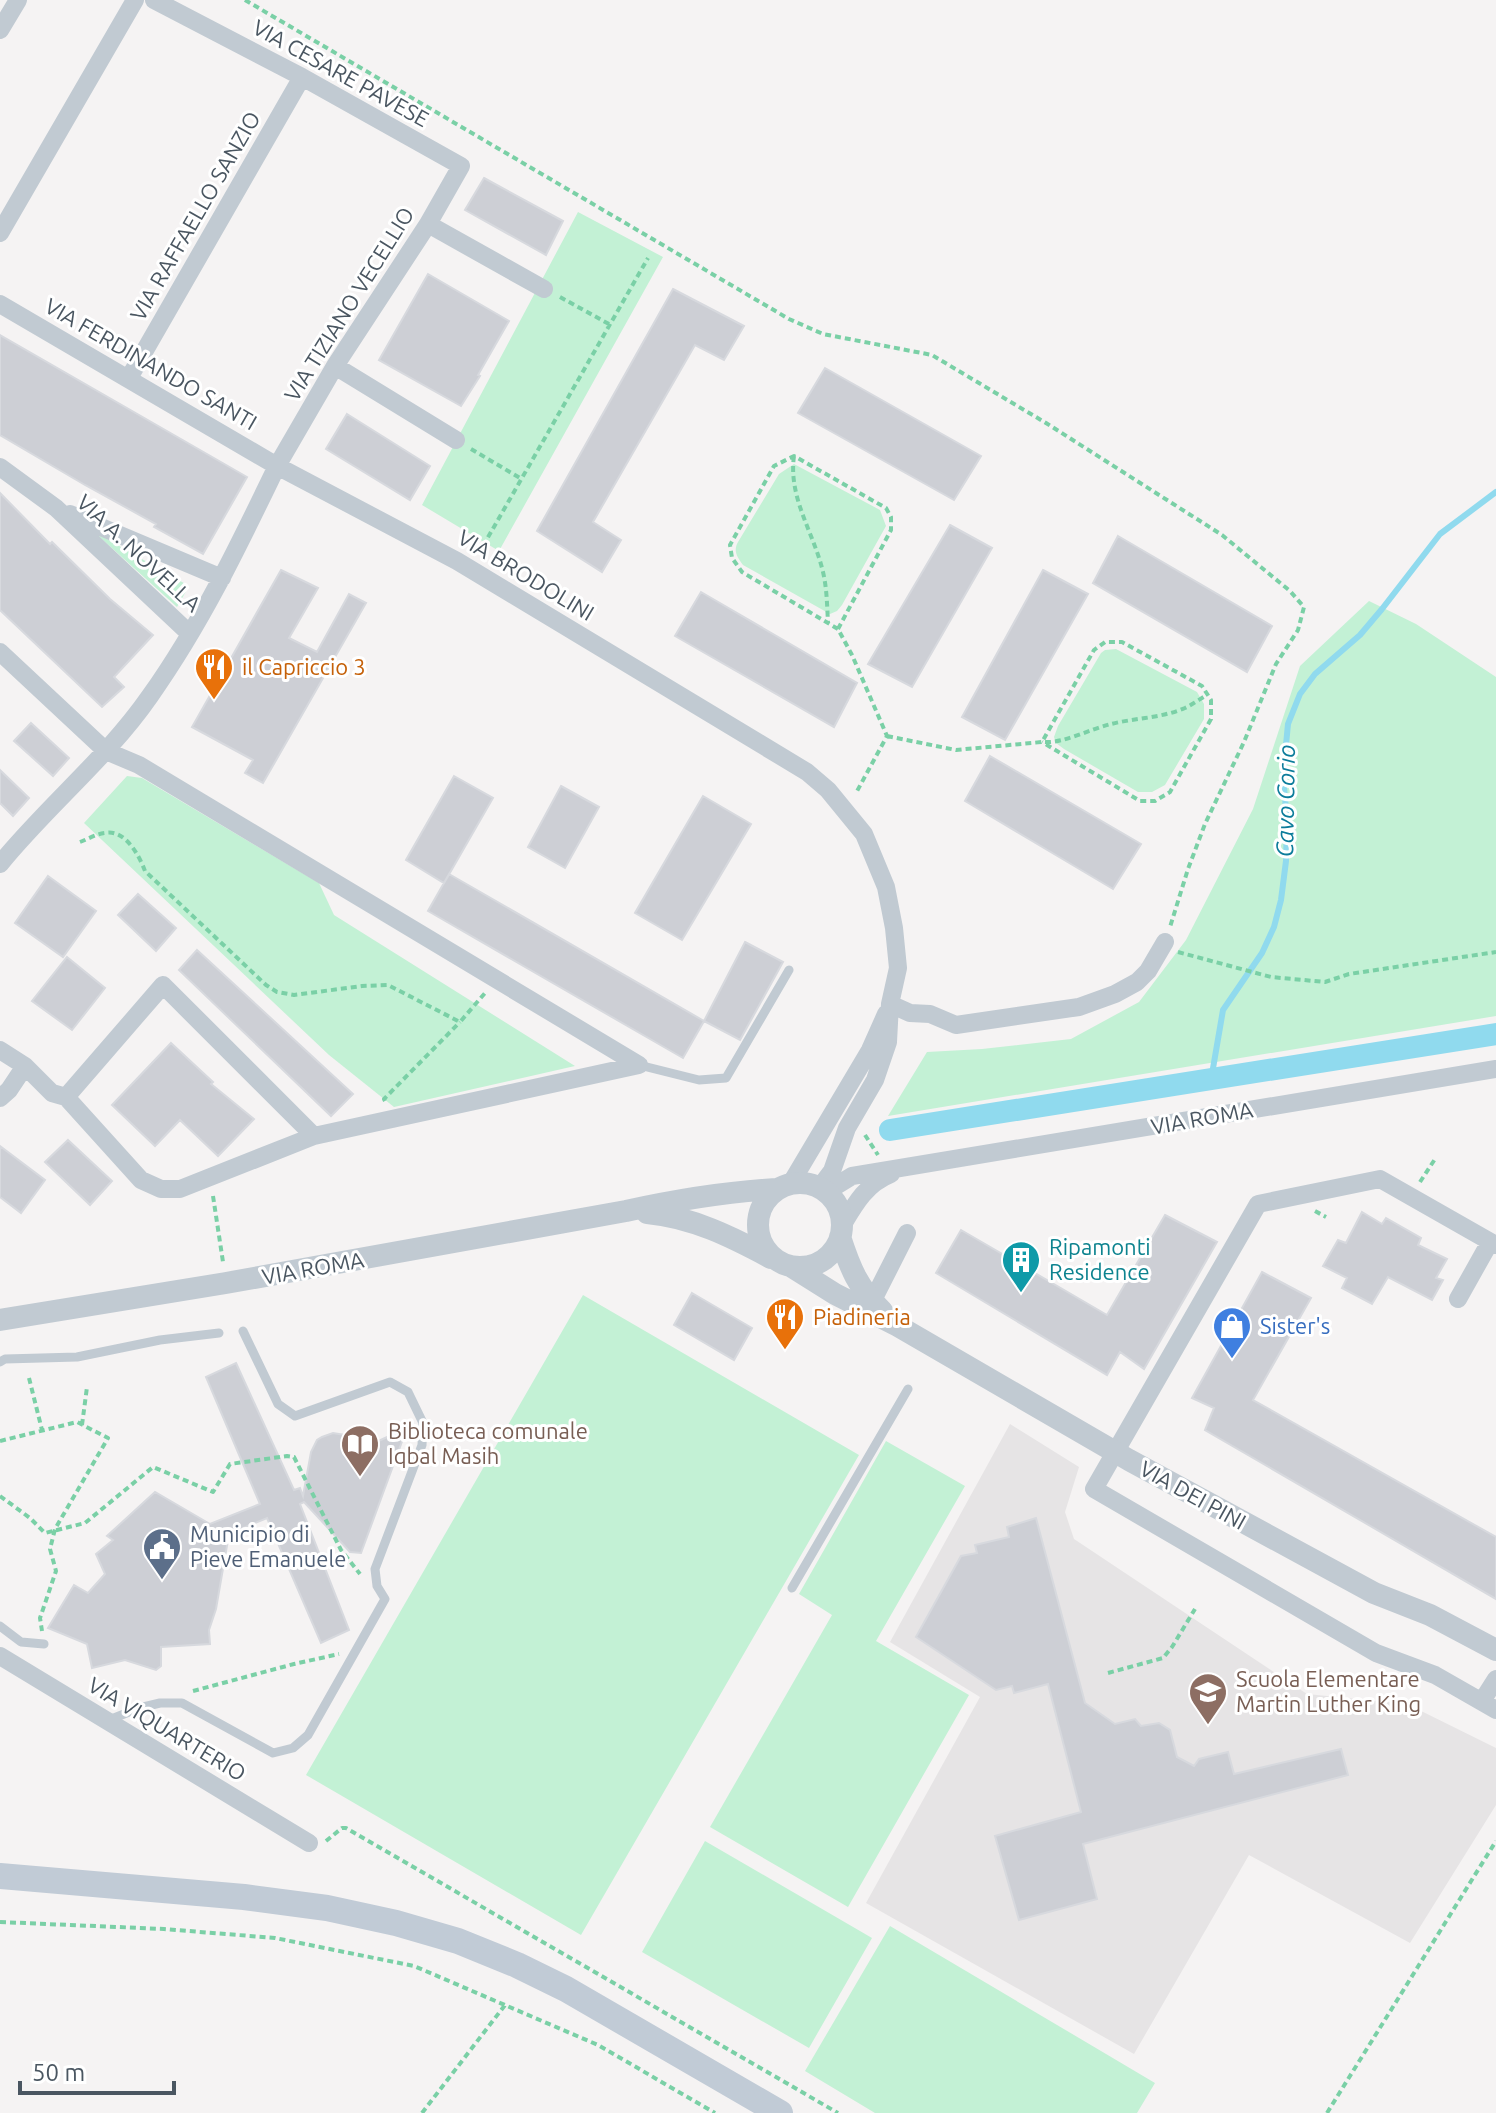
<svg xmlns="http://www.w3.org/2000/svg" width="1496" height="2113" font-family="Ubuntu,sans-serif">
<rect width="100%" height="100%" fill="#f5f3f3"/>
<path fill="#e6e4e5" d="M1010,1424L1079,1467L1065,1512L1074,1539L1307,1694L1407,1704L1496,1748V1805L1410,1943L1249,1855L1134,2054L866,1903L980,1697L890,1642Z"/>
<path fill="#c3f1d5" d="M578,212L663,257L499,551L422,505Z
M794,464L880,510L886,526L842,605L837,611L830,614L743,565C737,557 733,551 738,542L779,474Z
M93,531L189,586L177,607Z
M1369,601L1416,624L1496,677V1016L888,1116L927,1052L982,1049L1071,1039L1139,1002L1186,940L1253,809L1300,666Z
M1116,649L1197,692L1204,704V719L1165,785L1152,792H1138L1064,749L1056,743L1054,737L1058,726L1101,653L1105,650Z
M127,776L142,778L319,883L334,915L575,1066L394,1107L329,1055L84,823Z
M583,1295L859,1455L581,1935L306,1775Z
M886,1441L965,1486L876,1641L969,1695L848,1907L710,1827L832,1615L799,1594Z
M705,1841L872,1938L809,2048L642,1952Z
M890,1926L1155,2083L1137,2113H875L805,2071Z"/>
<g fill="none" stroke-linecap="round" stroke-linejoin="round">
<path stroke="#90daee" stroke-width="6" d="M1211,1080L1223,1010L1262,953L1274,927L1281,900L1286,861L1287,820L1283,776L1288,724L1300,694L1315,674L1360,635L1382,609L1440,534L1496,492"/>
<path stroke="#90daee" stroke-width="22" d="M890,1130L1496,1034"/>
</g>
<path fill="#cdcfd5" stroke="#d7d9de" stroke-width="2" d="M484,178L563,221L546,255L465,210Z
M428,274L509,321L478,375L480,376L461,406L379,360Z
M673,289L744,326L724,360L695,345L593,522L621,540L602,572L537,531Z
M0,335L247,477L203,554L154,527L156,524L85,485L0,435Z
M825,368L981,456L954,500L798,413Z
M347,414L430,466L410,500L326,449Z
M0,493L50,544L52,542L110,599L153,635L114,677L124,687L102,707L0,610Z
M950,525L992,548L912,687L868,664Z
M1118,536L1272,626L1247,672L1093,583Z
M281,570L318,588L289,638L317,652L349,594L366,603L263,783L245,773L253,760L192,727Z
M1043,570L1088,594L1005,740L962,717Z
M701,592L857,683L834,727L675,636Z
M31,723L69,758L53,776L14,741Z
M990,756L1141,844L1113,889L965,801Z
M0,770L29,798L13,816L0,803Z
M454,776L493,798L444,883L406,860Z
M561,786L599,807L565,868L528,847Z
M703,796L751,824L682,940L635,913Z
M449,874L704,1021L683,1058L428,911Z
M48,876L96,911L63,957L15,923Z
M138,894L176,928L156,951L118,915Z
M745,942L783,962L740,1040L704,1021Z
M197,950L353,1094L331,1116L179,970Z
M67,957L105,988L72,1030L32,1001Z
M171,1043L213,1082L211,1084L254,1119L218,1156L180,1120L155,1146L112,1105Z
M68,1140L112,1181L90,1205L45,1162Z
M0,1146L45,1180L21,1213L0,1197Z
M1362,1212L1382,1224L1386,1218L1421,1238L1418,1245L1447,1259L1436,1278L1443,1280L1432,1300L1388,1277L1372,1304L1342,1288L1347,1278L1323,1266L1338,1240L1346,1243Z
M1165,1215L1217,1242L1144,1369L1120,1352L1107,1375L936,1273L961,1230L1107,1315Z
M1262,1272L1311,1298L1253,1400L1496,1537V1599L1205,1430L1214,1408L1192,1398Z
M692,1293L752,1328L734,1360L674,1325Z
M236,1363L294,1490L300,1488L303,1496L311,1452L317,1440L322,1437L333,1433L345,1435L363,1448L407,1428L361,1553L350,1552L304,1502L300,1504L349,1630L321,1643L267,1518L229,1534L216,1609L209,1630L210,1644L161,1647V1666L156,1670L125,1660L92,1668L87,1644L48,1628L74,1585L88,1593L105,1574L96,1554L113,1540L107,1536L155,1492L210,1524L260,1504L206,1377Z
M1036,1518L1085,1703L1115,1724L1135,1719L1141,1726L1159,1723L1170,1730L1177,1757L1194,1766L1199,1759L1228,1752L1234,1774L1341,1749L1348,1775L1083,1844L1097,1899L1019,1920L995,1836L1081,1812L1048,1684L1014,1693L1012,1686L996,1690L916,1637L961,1556L977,1553L975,1545L1009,1537L1007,1527Z"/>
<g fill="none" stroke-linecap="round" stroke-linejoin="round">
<path stroke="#7ad0a6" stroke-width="4" stroke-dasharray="6 4" stroke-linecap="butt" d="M245,0L789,319L823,334L932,355L1046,423L1222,535L1290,591L1304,607L1298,630L1276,664L1244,742L1205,824L1188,869L1170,927
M560,297L609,324
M471,449L520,478
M794,456C788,498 814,533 823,572C827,589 827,605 828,623
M483,546L648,258
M838,629L891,530V517L886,508L794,456L774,466L730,545L732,558L742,572L838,629L852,655L887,736L856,793
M887,736L956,750L1042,742L1094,650L1105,642H1122L1202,686L1211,700V719L1170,792L1155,801H1140L1042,742
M1045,742C1065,743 1090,729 1111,724C1135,718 1162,718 1185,708C1193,704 1200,699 1207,695
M80,842C88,839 96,834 105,833C125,829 139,855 145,871L266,985L277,992L294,995L362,986L388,985L460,1022L485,993
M1178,952L1271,977L1325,982L1349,974L1496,952
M385,1101L384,1099L460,1022
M865,1135L878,1155
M1420,1182L1435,1159
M213,1196L223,1262
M1315,1211L1326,1217
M29,1378L42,1430
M82,1425L87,1387
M0,1441L77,1422L108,1438L55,1529L50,1549L56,1571L40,1618L42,1631
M0,1496L30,1518L45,1533L85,1523L153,1467L213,1492L230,1464L287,1456L294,1457L341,1550L360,1574
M1108,1673L1163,1658L1172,1647L1195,1609
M193,1691L294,1664L339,1654
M326,1841L342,1828H346L838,2113
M0,1922L164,1929L275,1938L414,1966L598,2045L715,2113
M422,2113L505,2005
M1327,2113L1496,1841"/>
<path stroke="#c1cad2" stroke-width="9" d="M639,1065L699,1080L726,1078L789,970
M0,1362L5,1359L77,1357L160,1340L219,1333
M792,1588L908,1389
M0,1626L21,1642L44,1644
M109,1720L139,1708L160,1703H182L273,1753L293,1748L308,1735L385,1599L377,1586L375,1569L422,1445L423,1423L408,1392L390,1382L295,1416L278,1404L243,1331"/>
<path stroke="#c1cad2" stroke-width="18" d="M0,30L18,0
M428,224L544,289
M0,233L135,0
M0,304L277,466L335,366L428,224L461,166L302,77L154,0
M335,366L456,440
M129,378L302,77
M0,467L56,508L190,634
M70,514L222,578
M0,652L106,751L139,765L639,1065L314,1136L180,1189H161L141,1180L66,1097L52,1093L25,1066L0,1050
M0,864C47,806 107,758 150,696C201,624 239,545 277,466L457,561L807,772L828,790L864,834L886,887L894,928L898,968L890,1004L888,1042L875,1080L847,1128L832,1171L820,1187
M890,1004L910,1013L930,1014L956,1025L1079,1007L1115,994L1137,982L1148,971L1165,942
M66,1097L163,985L314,1136
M0,1098L9,1090L25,1066
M791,1183L870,1050L886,1014
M826,1192L852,1176L1496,1069
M842,1226C855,1204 866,1184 891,1174
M1496,1245L1380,1179L1258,1204L1094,1489L1376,1653L1435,1675L1496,1710
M1458,1299L1490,1242
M872,1302L907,1233
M0,1656L309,1843
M1482,1701L1496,1679"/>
<path stroke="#c1cad2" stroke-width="22" d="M758 1225a42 42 0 1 1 84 0a42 42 0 1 1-84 0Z
M647,1213C692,1217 732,1237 771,1258
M840,1237C850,1268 858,1288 882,1311
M792,1267L835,1294L898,1326L1129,1460L1374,1593L1430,1615L1496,1650
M0,1320L226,1283L626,1211C676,1200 725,1192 776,1189"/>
<path stroke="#c1cbd6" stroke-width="26" d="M0,1876L244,1897L327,1908L396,1923L458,1941L517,1965L566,1989L780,2113"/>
</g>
<defs>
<symbol id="restaurant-pin" viewBox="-11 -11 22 30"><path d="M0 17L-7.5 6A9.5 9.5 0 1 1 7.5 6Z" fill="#e8710a" stroke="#fff"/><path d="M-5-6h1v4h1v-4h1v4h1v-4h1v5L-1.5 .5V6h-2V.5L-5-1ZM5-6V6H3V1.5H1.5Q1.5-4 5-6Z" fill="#fff"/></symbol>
<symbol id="building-pin" viewBox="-11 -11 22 30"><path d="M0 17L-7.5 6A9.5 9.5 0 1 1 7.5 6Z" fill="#0f9aa8" stroke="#fff"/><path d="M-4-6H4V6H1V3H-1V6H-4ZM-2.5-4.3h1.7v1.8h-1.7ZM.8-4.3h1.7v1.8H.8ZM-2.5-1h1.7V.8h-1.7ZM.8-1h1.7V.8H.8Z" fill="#fff"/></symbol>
<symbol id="shop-pin" viewBox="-11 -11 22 30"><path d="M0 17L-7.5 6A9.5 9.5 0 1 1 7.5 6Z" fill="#3f7fe0" stroke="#fff"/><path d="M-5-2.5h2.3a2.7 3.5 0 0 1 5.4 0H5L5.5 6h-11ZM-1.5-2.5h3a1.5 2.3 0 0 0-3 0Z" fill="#fff"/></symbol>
<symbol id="library-pin" viewBox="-11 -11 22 30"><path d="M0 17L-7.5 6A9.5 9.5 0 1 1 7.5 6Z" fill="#8d6e63" stroke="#fff"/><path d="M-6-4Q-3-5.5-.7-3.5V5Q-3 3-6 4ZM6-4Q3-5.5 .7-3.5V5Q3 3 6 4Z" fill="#fff"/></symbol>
<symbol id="civic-pin" viewBox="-11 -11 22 30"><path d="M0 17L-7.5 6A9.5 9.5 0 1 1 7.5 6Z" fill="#5c6f8a" stroke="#fff"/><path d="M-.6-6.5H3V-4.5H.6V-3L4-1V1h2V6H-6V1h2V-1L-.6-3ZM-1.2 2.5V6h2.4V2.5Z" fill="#fff"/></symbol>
<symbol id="school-pin" viewBox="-11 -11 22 30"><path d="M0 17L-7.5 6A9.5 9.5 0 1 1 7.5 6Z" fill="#8d6e63" stroke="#fff"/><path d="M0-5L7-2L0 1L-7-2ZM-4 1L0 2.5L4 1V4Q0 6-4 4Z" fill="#fff"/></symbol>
</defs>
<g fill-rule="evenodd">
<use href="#restaurant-pin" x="192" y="645" width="44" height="60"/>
<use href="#building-pin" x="999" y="1238" width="44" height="60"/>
<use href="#restaurant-pin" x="763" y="1295" width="44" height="60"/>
<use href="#shop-pin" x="1210" y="1304" width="44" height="60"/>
<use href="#library-pin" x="338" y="1422" width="44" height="60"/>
<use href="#civic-pin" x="140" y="1525" width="44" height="60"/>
<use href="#school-pin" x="1186" y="1670" width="44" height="60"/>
</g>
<g text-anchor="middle" stroke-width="6" stroke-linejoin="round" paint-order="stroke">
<g font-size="22" fill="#4a5661" stroke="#fff">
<text transform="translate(341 73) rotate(29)" y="8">VIA CESARE PAVESE</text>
<text transform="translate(195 216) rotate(-60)" y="8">VIA RAFFAELLO SANZIO</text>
<text transform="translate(349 304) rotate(-58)" y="8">VIA TIZIANO VECELLIO</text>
<text transform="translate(151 364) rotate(30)" y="8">VIA FERDINANDO SANTI</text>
<text transform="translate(139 553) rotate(43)" y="8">VIA A. NOVELLA</text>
<text transform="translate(526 575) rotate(31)" y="8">VIA BRODOLINI</text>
<text transform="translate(1202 1118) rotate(-10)" y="8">VIA ROMA</text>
<text transform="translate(313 1268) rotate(-10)" y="8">VIA ROMA</text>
<text transform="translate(1193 1495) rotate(29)" y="8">VIA DEI PINI</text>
<text transform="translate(167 1729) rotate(31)" y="8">VIA VIQUARTERIO</text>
</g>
<g font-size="22" fill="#c56008" stroke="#fff" text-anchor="start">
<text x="242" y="675">il Capriccio 3</text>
<text x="813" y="1325">Piadineria</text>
</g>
<g font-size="22" fill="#0d838f" stroke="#fff" text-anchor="start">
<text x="1049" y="1255">Ripamonti<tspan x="1049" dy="25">Residence</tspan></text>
</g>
<g font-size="22" fill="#366cbe" stroke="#fff" text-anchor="start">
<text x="1260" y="1334">Sister's</text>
</g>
<g font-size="22" fill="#785e54" stroke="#fff" text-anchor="start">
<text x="388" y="1439">Biblioteca comunale<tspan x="388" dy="25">Iqbal Masih</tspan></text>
<text x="1236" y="1687">Scuola Elementare<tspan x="1236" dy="25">Martin Luther King</tspan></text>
</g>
<g font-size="22" fill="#4e5e75" stroke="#fff" text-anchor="start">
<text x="190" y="1542">Municipio di<tspan x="190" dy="25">Pieve Emanuele</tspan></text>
</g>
<g font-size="24" font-style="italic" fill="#0c7c9b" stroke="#fff">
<text transform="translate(1286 801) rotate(-89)" y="8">Cavo Corio</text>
</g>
</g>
<path d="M20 2081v12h154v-12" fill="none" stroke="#4a5661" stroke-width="4"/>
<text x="32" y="2081" font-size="24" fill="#4a5661" stroke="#ffffff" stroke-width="6" paint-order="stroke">50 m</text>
</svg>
